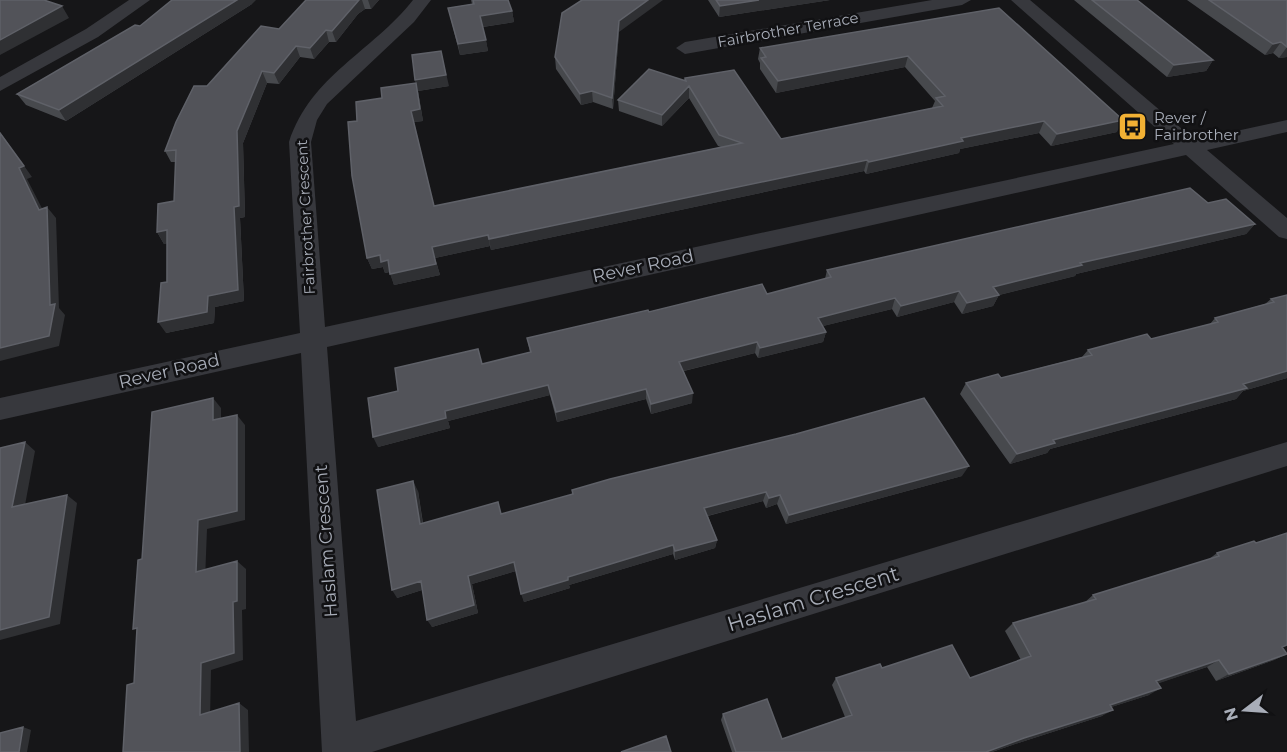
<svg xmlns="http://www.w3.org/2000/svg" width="1287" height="752" font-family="Montserrat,sans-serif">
<rect width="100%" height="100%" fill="#161618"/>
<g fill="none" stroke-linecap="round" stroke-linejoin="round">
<path fill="#37383d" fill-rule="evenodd" d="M129,0H150L98,37L0,91V77L86,29Z
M413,0H431L414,22L327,104L317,120L311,142L325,327L1174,144L1011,0H1030L1195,140L1287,120V132L1207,150L1287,218V239L1279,237L1186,155L327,347L356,721L1287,442V466L372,752H322L301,353L0,420V398L300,333L289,142C311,75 372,52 413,0Z
M932,0H971L962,5L685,54L676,48L685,42Z"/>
</g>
<path fill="#47494d" d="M306,0H379L371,9H365L358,14L336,42H329L314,59L300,57L279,84L267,83L243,143L245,217L240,218L244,301L215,307L214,323L166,333L167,243L164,244L157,232L174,201L176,162H171L165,151L207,86L279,29Z
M471,0H508L512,11L514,22L483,27L488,51L460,55L448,8L472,4Z
M708,0H830L719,17Z
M1074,0H1137L1213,60L1206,71L1167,77Z
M1187,0H1287V57L1279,58L1273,53L1265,55Z
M252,4L66,121L26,105L17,94L140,26Z
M999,8L1117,132L1051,146L1039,133L960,149L959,153L866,174L864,171L491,250L490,246L435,258L440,275L394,285L390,272L385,273L383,267L372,269L367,258L357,121L382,98L416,83L415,80L449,86L418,91L423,121L414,122L434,206L721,147L718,146L689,98L662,126L619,111L618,100L684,80L685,78L781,139L932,108L935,101L905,67L776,93L760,69V63L758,59L760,48Z
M619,32L613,109L593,102L581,105L556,69L555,57Z
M1208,203L1255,224L1246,234L1076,274L1075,276L999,295L993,306L962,314L954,302L897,317L892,309L823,326L826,332L823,342L758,358L755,353L684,371L692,403L651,414L646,399L557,422L550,395L448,421L450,428L378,447L398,391L482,364L530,352L527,338L649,312L767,294L825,279L827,270Z
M1287,295V378L1243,391L1236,399L1050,449L1047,453L1010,464L960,394L966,383L1001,378L1082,357L1088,350L1151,339L1210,324L1215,318L1265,304L1271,299Z
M962,476L786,524L777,504L766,508L763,501L708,516L717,540L715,548L675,560L673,554L569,585L570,588L524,602L516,571L472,584L478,613L432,627L422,590L397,598L418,491L423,523L502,514L573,494L572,490Z
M1217,553L1287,654L1274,660L1216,681L1207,667L1158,683L1149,695L1111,707L1102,716L1015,744L992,752H732L721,720L723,714L782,739L845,717L832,685L836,678L882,668L970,678L1021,660L1005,631L1013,623L1084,603L1093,595L1209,559Z"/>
<path fill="#2f3033" d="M237,0H256L252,4L66,121L59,110Z
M359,0H362L365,9L358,14L336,42L332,31Z
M368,0H379L371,9Z
M648,0H663L619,32L613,109L612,98L619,21Z
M759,0H830L719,17L720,6Z
M62,6L69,18L0,55V40Z
M512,11L514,22L482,27L480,16Z
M326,30L329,42L314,59L310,48Z
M486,40L488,51L460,55L458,44Z
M1281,42L1273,53L1265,55L1273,44Z
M296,46L300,57L279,84L274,73Z
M1287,47V57L1279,58Z
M441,51L449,86L418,91L423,121L414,122L411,111L417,86L415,80Z
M908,56L905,67L776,93L778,81Z
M1213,60L1206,71L1167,77L1174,65Z
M262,71L267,83L243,143L245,217L240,218L244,301L215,307L214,323L166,333L158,322L208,296L234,207L237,131Z
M689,86V98L662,126V115Z
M592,91L593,102L581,105L580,94Z
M1123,120L1117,132L1051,146L1057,134Z
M1044,121L1039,133L960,149L959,153L866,174L869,162L961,138Z
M0,132L32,177L27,179L48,220L47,207L56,218L59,308L65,315L59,346L0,361V348L50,305Z
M867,160L864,171L491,250L489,239Z
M1255,224L1246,234L1076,274L1075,276L987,298L993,287L1080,263Z
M167,230L175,242L164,244L157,232Z
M488,235L490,246L435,258L440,275L394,285L390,274L432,247Z
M380,255L388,260L392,271L385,273L383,267L372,269L367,258Z
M959,291L954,302L897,317L901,306Z
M999,295L993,306L962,314L967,303Z
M895,298L892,309L815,328L818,318Z
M826,332L823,342L758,358L760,348Z
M757,342L755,353L679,372V362Z
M1287,371V378L1243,391L1236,399L1050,449L1047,453L1010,464L1017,454L1053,440Z
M548,385L550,395L448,421L450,428L378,447L373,437L445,411Z
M646,389V399L557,422L556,412Z
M693,393L692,403L651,414V404Z
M213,398L221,408V430L213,420Z
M237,415L245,425V520L207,529L205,580L196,572L198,520Z
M25,442L35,451L23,516L12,507Z
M969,466L962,476L786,524L789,515Z
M413,481L418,491L424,533L420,524Z
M766,492L763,501L703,517L704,508Z
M67,495L77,503L60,624L0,640V630Z
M780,495L777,504L766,508L769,498Z
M717,540L715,548L675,560V551Z
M673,545V554L569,585L570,588L524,602L521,594L568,577Z
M237,561L246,569V609L242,610L243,660L211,670L210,721L200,715L201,663L233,602Z
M514,562L516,571L472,584L478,613L432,627L427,620L468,576Z
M421,581L425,589L397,598L392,590Z
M1287,654L1274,660L1216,681L1229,674Z
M1219,660L1207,667L1145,688L1156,681Z
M1161,688L1149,695L1099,711L1110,705Z
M239,703L248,710L249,752H240Z
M1113,710L1102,716L1015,744L992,752H986L1024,738Z
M23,727L31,730L27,752H19Z"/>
<path fill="#525359" stroke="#5f6168" stroke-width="1.5" d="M0,0H44L62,6L0,40Z
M172,0H237L59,110L17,94L135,25L140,26Z
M306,0H359L332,31L326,30L310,48L296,46L274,73L262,71L237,131L239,206L234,207L238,290L208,296L207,312L158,322L161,283L167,282V230L157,232L158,204L174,201L176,150L165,151L176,122L194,86H207L261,26L279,29Z
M473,0H508L512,11L480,16L486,40L458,44L448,8L474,4Z
M582,0H648L619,21L612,98L592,91L580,94L555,57L562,13Z
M716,0H759L720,6Z
M1092,0H1137L1213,60L1174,65Z
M1209,0H1287V47L1281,42L1273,44Z
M999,8L1123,120L1057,134L1044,121L961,138L963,141L869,162L867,160L489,239L488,235L432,247L436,264L390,274L388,260L381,262L380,255L367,258L352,176L348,122L357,121L356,102L382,98L381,88L416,83L420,109L411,111L434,206L742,143L719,135L689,86L662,115L618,100L649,69L686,81L685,78L734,70L781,139L943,106L936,98L945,96L908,56L778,81L761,58L766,57L760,48Z
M441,51L446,75L415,80L412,55Z
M0,133L24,166L19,168L39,210L47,207L50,305L55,304L49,336L0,348Z
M1190,188L1208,203L1226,199L1255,224L1080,263L1082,265L993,287L999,295L967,303L959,291L901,306L895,298L818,318L826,332L760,348L757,342L679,362L693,393L651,404L646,389L556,412L548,385L445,411L446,418L373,437L368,398L398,391L395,368L478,349L482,364L531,352L527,338L648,310L649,312L762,284L767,294L831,277L827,270Z
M1287,295V371L1243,384L1247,388L1053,440L1055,443L1017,454L966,383L998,374L1001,378L1092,355L1088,350L1147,334L1151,339L1218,322L1215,318L1274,302L1271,299Z
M213,398V420L237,415V511L198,520L196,572L237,561V601L233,602L234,653L201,663L200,715L239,703L240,752H123L127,685L134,683L137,628L133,629L138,560L142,559L152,412Z
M924,398L969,466L789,515L780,495L769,498L766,492L704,508L717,540L675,551L673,545L568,577V580L521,594L514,562L468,576L474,605L427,620L421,581L392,590L377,490L413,481L420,524L498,502L501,514L573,494L572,490L610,479L796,434Z
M25,442L12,507L67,495L49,617L0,630V448Z
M1287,533V645L1282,647L1287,654L1229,674L1219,660L1156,681L1161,688L1110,705L1113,710L1024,738L986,752H736L723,714L767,699L782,739L852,715L836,678L880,664L882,668L952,645L970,678L1031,656L1013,623L1096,599L1093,595L1219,556L1217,553L1254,541L1256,543Z
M23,727L19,752H0V733Z
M666,736L671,752H621Z"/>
<defs>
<symbol id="bus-square" viewBox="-11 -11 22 22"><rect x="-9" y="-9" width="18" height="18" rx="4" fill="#f2b134" stroke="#111113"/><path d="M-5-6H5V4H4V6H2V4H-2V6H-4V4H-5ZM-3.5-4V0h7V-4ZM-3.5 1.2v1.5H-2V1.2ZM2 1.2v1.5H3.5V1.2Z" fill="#111"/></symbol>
</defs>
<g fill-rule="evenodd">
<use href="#bus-square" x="1116" y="110" width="33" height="33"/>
</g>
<g text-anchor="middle" stroke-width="5" stroke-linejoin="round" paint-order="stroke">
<g font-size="15" fill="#a8adb8" stroke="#111113">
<text transform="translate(788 30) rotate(-10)" y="5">Fairbrother Terrace</text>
<text transform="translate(306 217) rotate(-93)" y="5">Fairbrother Crescent</text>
</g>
<g font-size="15" fill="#a8adb8" stroke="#111113" text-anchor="start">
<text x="1154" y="123">Rever /<tspan x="1154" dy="17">Fairbrother</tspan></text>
</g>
<g font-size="18" fill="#a8adb8" stroke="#111113">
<text transform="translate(643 266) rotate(-12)" y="6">Rever Road</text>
<text transform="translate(169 371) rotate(-13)" y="6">Rever Road</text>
<text transform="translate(326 541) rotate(-94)" y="6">Haslam Crescent</text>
</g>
<g font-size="21" fill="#a8adb8" stroke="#111113">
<text transform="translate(813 599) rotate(-17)" y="7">Haslam Crescent</text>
</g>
</g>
<g transform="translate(1245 710) rotate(253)" stroke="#111113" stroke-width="4.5" paint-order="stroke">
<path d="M0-4.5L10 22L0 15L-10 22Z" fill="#a8adb8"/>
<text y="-9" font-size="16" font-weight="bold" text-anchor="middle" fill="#a8adb8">N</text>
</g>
</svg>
